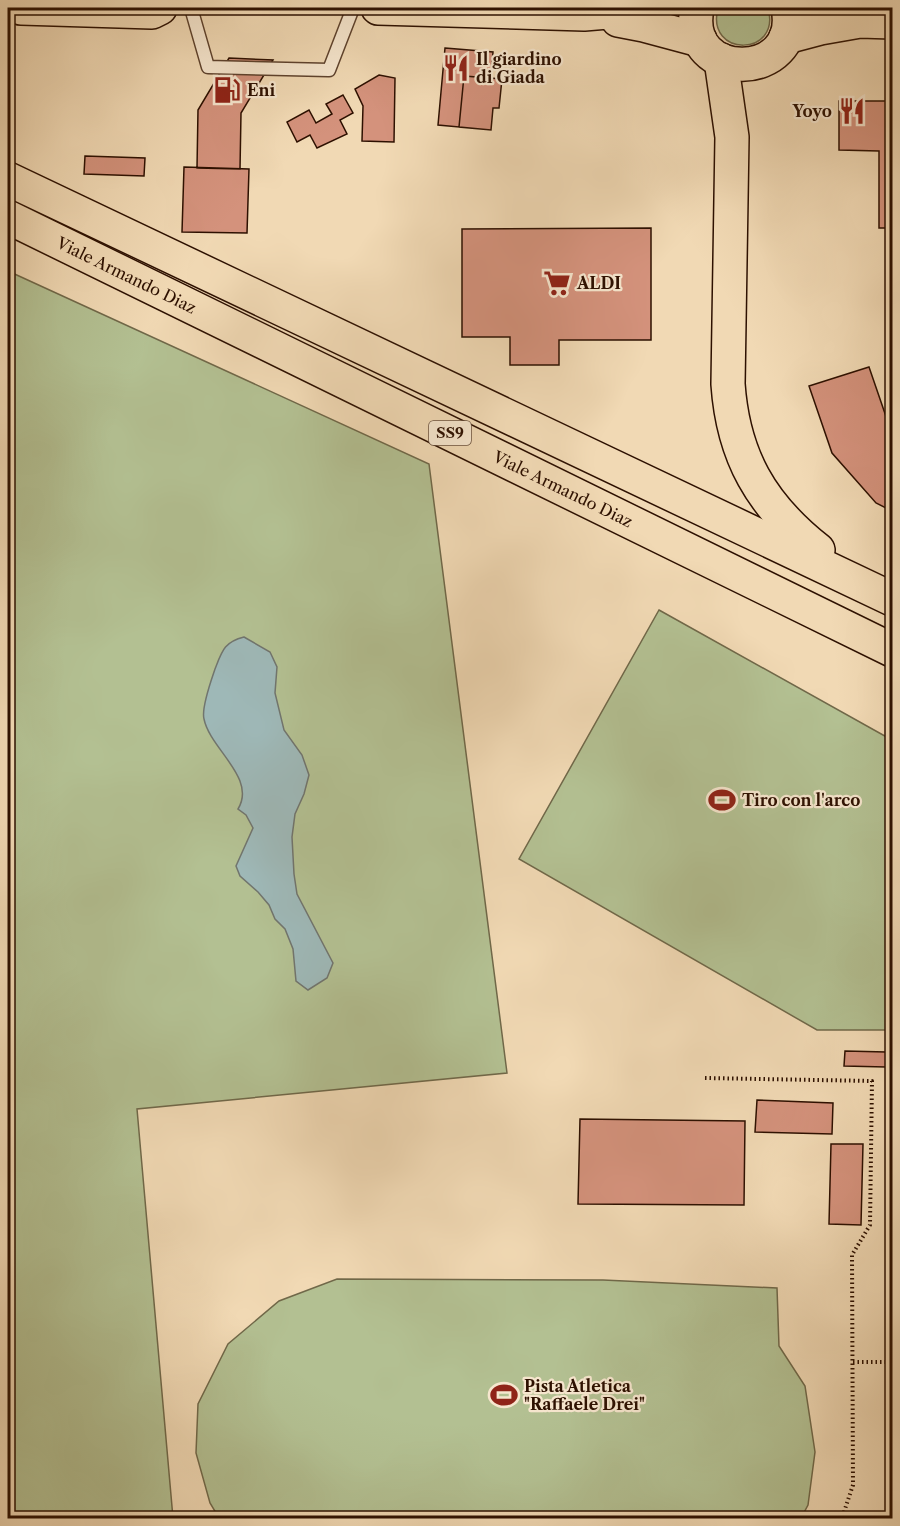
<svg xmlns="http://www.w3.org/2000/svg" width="900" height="1526" font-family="'Libre Caslon Text',serif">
<rect width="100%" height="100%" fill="#f1d9b4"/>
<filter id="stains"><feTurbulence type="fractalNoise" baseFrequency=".00333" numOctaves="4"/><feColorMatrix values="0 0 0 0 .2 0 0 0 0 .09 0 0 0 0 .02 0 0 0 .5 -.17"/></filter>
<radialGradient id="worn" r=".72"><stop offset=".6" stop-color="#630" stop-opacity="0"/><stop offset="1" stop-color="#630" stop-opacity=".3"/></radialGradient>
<path fill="#b3c092" stroke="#706849" stroke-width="1.5" d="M718,8H768C782,57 705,58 718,8Z
M8,271L429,464L507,1073L137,1109L173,1518H8Z
M659,610L892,740V1030H817L519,859Z
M337,1279L603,1280L777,1288L779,1346L805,1386L815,1452L808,1505L801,1518H219L210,1503L196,1453L198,1404L228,1344L279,1301Z
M891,1417H892V1518H890Z"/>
<path fill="#9eb8b7" stroke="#71756e" stroke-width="1.5" d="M244,637L270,652L277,667L275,693L284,730L302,755L309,775L304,794L295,814L292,837L294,874L297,894L333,963L327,978L308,990L296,981L293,949L285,929L275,919L269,905L258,892L240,876L236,866L253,828L246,815L238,809C257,778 210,749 204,719C201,708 211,681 215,669C222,651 224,642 244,637Z"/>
<path fill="#d4927c" stroke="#2d1000" stroke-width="1.5" d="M445,48L493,52L491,78L464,76L459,127L438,125Z
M229,58L273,60L241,113L240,169L197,168L198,110Z
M379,75L395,78L394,142L362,141L363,106L355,89Z
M464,76L502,79L499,108H493L491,130L459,127Z
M343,95L353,113L340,120L347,134L317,148L310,135L297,142L287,122L309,110L316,123L332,114L326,104Z
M839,101H892V228H879V151L839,150Z
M85,156L145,158L144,176L84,174Z
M184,167L249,169L247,233L182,232Z
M651,228V340H559V365H510V337H462V229Z
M869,367L892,434V511L876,503L832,453L809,386Z
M845,1051L886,1052V1067L844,1066Z
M757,1100L833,1103L832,1134L755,1132Z
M580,1119L745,1121L744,1205L578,1204Z
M831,1144H863L861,1225L829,1224Z"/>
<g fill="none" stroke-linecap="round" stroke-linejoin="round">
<defs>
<path id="lane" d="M191,8L208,67L329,70L353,8"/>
<g id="primary">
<path d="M21,8L152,12L160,8"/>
<path d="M378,8L584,14L655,8"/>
<path d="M697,8C682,84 803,82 788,8"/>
<path d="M618,20L644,25L700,40"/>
<path d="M786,37L820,28L860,21L892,22"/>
<path d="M721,60L732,137L728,384C733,456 761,505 818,550"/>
<path d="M8,179L892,599"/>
<path id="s1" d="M8,217L892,650"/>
</g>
</defs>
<use href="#lane" stroke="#5e422d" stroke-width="15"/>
<use href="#primary" stroke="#2d1000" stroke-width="36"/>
<path stroke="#2d1000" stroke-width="4" stroke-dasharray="1.5 3" stroke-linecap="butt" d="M705,1078L872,1081L870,1225L852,1255L853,1485L842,1518
M853,1362H892"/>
<use href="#lane" stroke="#f6e6ce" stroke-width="12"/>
<use href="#primary" stroke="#f1d9b4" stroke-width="33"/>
</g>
<defs>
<symbol id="restaurant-bare" viewBox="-9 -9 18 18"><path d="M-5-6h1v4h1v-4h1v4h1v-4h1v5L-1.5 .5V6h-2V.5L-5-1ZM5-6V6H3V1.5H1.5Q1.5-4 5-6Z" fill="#8f2418" stroke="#f6e6ce" stroke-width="2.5" paint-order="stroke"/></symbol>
<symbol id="fuel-bare" viewBox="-9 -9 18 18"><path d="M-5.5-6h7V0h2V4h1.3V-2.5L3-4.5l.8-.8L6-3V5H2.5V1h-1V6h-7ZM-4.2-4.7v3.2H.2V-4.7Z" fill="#8f2418" stroke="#f6e6ce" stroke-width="2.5" paint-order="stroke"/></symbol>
<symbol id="supermarket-bare" viewBox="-9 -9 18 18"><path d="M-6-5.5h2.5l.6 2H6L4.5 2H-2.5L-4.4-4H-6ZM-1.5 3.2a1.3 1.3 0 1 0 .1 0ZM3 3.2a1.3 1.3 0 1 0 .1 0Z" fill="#8f2418" stroke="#f6e6ce" stroke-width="2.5" paint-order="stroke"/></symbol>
<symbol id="stadium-bare" viewBox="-9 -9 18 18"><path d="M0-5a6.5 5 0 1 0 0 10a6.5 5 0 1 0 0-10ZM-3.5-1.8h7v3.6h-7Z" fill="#8f2418" stroke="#f6e6ce" stroke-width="2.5" paint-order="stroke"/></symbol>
</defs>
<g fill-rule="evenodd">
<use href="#restaurant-bare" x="437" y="49" width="38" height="38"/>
<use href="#fuel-bare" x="208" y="71" width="38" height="38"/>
<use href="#restaurant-bare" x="833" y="92" width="38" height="38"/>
<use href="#supermarket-bare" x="538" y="264" width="38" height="38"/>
<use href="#stadium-bare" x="703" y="781" width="38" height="38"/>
<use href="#stadium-bare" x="485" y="1376" width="38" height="38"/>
</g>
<g text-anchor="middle" stroke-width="4.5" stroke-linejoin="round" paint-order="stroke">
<rect fill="#f6e6ce" stroke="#69503e" stroke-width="1.5" x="429" y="421" width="42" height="24" rx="4.5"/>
<g font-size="15" font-weight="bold" fill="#2d1000">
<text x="450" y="438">SS9</text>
</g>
<g font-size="16" font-weight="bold" fill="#2d1000" stroke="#f6e6ce" text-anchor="start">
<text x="476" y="65">Il giardino<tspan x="476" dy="18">di Giada</tspan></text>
<text x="247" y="96">Eni</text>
<text x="832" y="117" text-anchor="end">Yoyo</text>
<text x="577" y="289">ALDI</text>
<text x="742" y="806">Tiro con l'arco</text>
<text x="524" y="1392">Pista Atletica<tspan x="524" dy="18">"Raffaele Drei"</tspan></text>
</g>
<g font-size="16" fill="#2d1000" stroke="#f6e6ce">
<text dy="6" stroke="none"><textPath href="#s1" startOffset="132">Viale Armando Diaz</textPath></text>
<text dy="6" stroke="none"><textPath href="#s1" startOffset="618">Viale Armando Diaz</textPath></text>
</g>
</g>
<rect width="900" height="1526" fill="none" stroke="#f1d9b4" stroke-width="30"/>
<rect x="9" y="9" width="882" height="1508" fill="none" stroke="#2d1000" stroke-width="3"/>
<rect x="15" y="15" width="870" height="1496" fill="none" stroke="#2d1000" stroke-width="1.5"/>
<rect width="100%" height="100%" filter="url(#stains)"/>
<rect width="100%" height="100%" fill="url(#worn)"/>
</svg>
